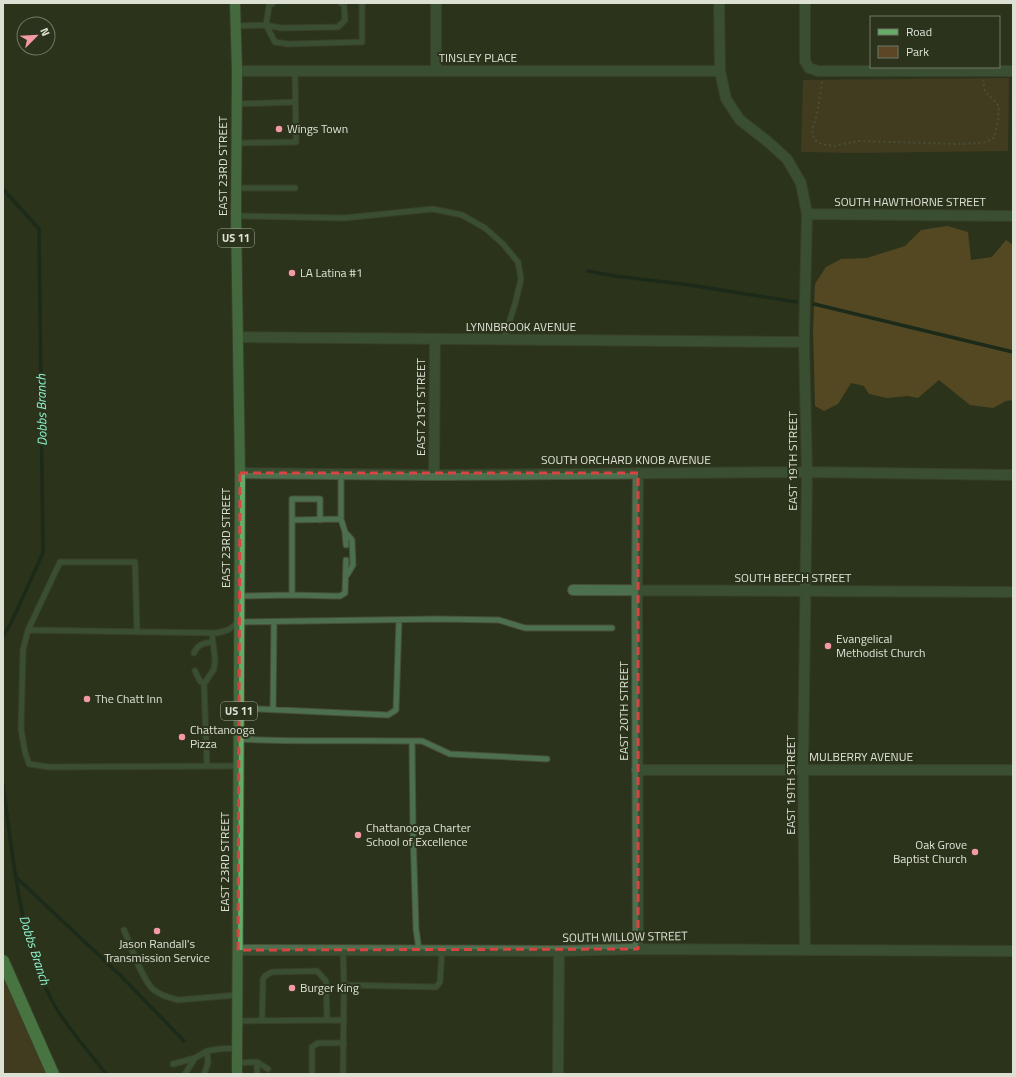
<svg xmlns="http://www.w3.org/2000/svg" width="1016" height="1077" font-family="'Titillium Web',sans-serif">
<rect width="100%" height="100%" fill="#2c331c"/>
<path fill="#5b4626" d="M1009,78L1008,151L855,153L801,152L803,80Z
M3,975L6,982L46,1074H3Z"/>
<path fill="#84632c" d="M947,226L968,232L971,260L992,257L1006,240L1013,245V400L1006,401L993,408L970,405L939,380L918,398L908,396L887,398L869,394L864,386L851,383L838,404L824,411L815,406L813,330L815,284L826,267L841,259L867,258L905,246L921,230Z"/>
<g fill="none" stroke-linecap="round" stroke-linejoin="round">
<path stroke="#092018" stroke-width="3.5" d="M3,189L39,229L43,553L11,623L3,636
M588,271L615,276L690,285L796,302
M814,304L1013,352
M3,784C13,855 19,943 55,1006C70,1032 89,1051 106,1074
M17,878L121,976L184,1041"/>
<defs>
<path id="service" d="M273,3L269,6L266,25L275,42L288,44L362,42V3
M235,26L266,25L281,28L338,27L345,20L344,5L341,3
M237,104L295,102
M236,143L296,142L295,71
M236,188H295
M236,216L344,218L433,209L462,215L485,228L503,244L518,262L521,279L515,304L504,339
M341,519L345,532L346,545
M292,520V499H320V520
M345,532L352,540L353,565L347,575
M292,595L334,596H340L345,593L346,560
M239,596L292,595V520L341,519V474
M28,630L60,562H135L137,632
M194,653C198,644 204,643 212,642
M195,671L200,681L204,684
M239,708L388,715L396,710L399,620
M273,710L274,622
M239,739C297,742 354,740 412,741L413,832L416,929L419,950
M412,741H422L450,754L547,759
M207,766L204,684L214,669L215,660L212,633
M238,766L49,767L29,764L25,752L21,729L23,650L28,630L217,633L228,630L239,622L438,619L499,620L525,628H612
M124,930C130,944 143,982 154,990C160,995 170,998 178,1000L237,995
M343,950L344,985
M262,1020L263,979L265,976L272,972L317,971L326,981L327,1020
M237,1021L344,1020
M237,1063L257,1062L268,1069
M173,1064L195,1058L207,1051L219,1049L237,1048
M185,1074L195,1058
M204,1074L208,1063L207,1051
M257,1074V1062
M312,1074V1047L318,1043H344
M343,1074L344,985L436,987L440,982L442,950"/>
<path id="minor" d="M436,3V71
M719,3L720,71L726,99L740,120L767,141L787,159L801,183L807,214L804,342L807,472L803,769L805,950
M805,3V61L809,68L818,71H1013
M237,71H720
M807,214L1013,216
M238,337L804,342
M240,473L434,475L807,472L1013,475
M434,475L435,339
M573,590L1013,592
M637,770H1013
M638,949L637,590L638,473
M238,950L559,951L638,949L1013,951
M558,1074L559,951"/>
<path id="primary" d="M235,3L237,71L236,216L240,473L237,1074"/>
<path id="motorway" d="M3,961L53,1074"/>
</defs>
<use href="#service" stroke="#484f39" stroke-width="7"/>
<use href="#minor" stroke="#484f39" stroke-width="12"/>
<use href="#primary" stroke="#484f39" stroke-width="12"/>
<use href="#motorway" stroke="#484f39" stroke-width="14"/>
<path stroke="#6a705c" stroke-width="2" stroke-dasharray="2 3" stroke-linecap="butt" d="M822,82L817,114L812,130L814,139L821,144L834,146L858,141L955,144L983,143L994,138L998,122L999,106L985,91L983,80"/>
<use href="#service" stroke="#4c6f4e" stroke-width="5"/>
<use href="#minor" stroke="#4c6f4e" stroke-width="10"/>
<use href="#primary" stroke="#64ac68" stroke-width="10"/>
<use href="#motorway" stroke="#6cc472" stroke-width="12"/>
</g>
<path d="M0 0H1016V1077H0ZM240,473H638V949L238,950Z" fill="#2c331c" fill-opacity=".55" fill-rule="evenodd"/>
<path fill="none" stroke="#d74442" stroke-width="3" stroke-dasharray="8 5" stroke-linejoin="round" d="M240,473H638V949L238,950Z"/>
<g fill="#f49aa7" stroke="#2c331c" stroke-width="1.5">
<circle cx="279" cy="129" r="4"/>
<circle cx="292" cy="273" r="4"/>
<circle cx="828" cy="646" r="4"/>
<circle cx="87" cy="699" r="4"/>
<circle cx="182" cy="737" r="4"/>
<circle cx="358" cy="835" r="4"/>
<circle cx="975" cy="852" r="4"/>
<circle cx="157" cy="931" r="4"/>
<circle cx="292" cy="988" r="4"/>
</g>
<g text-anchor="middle" stroke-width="4" stroke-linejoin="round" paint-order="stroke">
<g fill="#2c331c" stroke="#a7ad9c" stroke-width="1">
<rect x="218" y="229" width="36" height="18" rx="3"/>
<rect x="221" y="702" width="36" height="18" rx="3"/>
</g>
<g font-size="11" font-weight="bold" fill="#dce1d3">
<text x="236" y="242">US 11</text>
<text x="239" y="715">US 11</text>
</g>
<g font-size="12" fill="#dce1d3" stroke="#2c331c">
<text x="478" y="62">TINSLEY PLACE</text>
<text transform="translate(223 166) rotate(-90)" y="4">EAST 23RD STREET</text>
<text x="910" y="206">SOUTH HAWTHORNE STREET</text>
<text x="521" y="331">LYNNBROOK AVENUE</text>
<text transform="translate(421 407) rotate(-90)" y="4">EAST 21ST STREET</text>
<text x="626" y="464">SOUTH ORCHARD KNOB AVENUE</text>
<text transform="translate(793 461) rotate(-90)" y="4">EAST 19TH STREET</text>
<text transform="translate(226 538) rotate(-90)" y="4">EAST 23RD STREET</text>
<text x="793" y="582">SOUTH BEECH STREET</text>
<text transform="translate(624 711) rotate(-90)" y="4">EAST 20TH STREET</text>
<text x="861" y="761">MULBERRY AVENUE</text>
<text transform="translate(791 785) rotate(-90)" y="4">EAST 19TH STREET</text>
<text transform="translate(225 862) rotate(-90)" y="4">EAST 23RD STREET</text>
<text transform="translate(625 937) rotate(-1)" y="4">SOUTH WILLOW STREET</text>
</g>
<g font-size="12" fill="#dce1d3" stroke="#2c331c" text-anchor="start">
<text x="287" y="133">Wings Town</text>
<text x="300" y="277">LA Latina #1</text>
<text x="836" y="643">Evangelical<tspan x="836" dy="14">Methodist Church</tspan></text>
<text x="95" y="703">The Chatt Inn</text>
<text x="190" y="734">Chattanooga<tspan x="190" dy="14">Pizza</tspan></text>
<text x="366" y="832">Chattanooga Charter<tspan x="366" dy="14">School of Excellence</tspan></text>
<text x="967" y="849" text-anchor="end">Oak Grove<tspan x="967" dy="14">Baptist Church</tspan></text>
<text x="157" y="948" text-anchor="middle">Jason Randall's<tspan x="157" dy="14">Transmission Service</tspan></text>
<text x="300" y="992">Burger King</text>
</g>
<g font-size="13" font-style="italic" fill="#8df6cf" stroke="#2c331c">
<text transform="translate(41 410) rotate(-91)" y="5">Dobbs Branch</text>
<text transform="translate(35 950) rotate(72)" y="5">Dobbs Branch</text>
</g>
</g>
<rect width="1016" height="1077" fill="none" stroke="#dce1d3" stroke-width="8"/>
<rect x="870" y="16" width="130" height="52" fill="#2c331c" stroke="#727965"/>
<rect x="878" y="29" width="20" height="6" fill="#64ac68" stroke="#727965"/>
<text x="906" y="36" font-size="12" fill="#dce1d3">Road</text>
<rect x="878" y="46" width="20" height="12" fill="#5b4626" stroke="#727965"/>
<text x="906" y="56" font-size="12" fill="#dce1d3">Park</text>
<g transform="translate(36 36) rotate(66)"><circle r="19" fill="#2c331c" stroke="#727965"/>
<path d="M0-3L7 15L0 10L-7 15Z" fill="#f49aa7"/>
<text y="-6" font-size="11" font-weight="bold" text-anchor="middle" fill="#dce1d3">N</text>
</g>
</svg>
